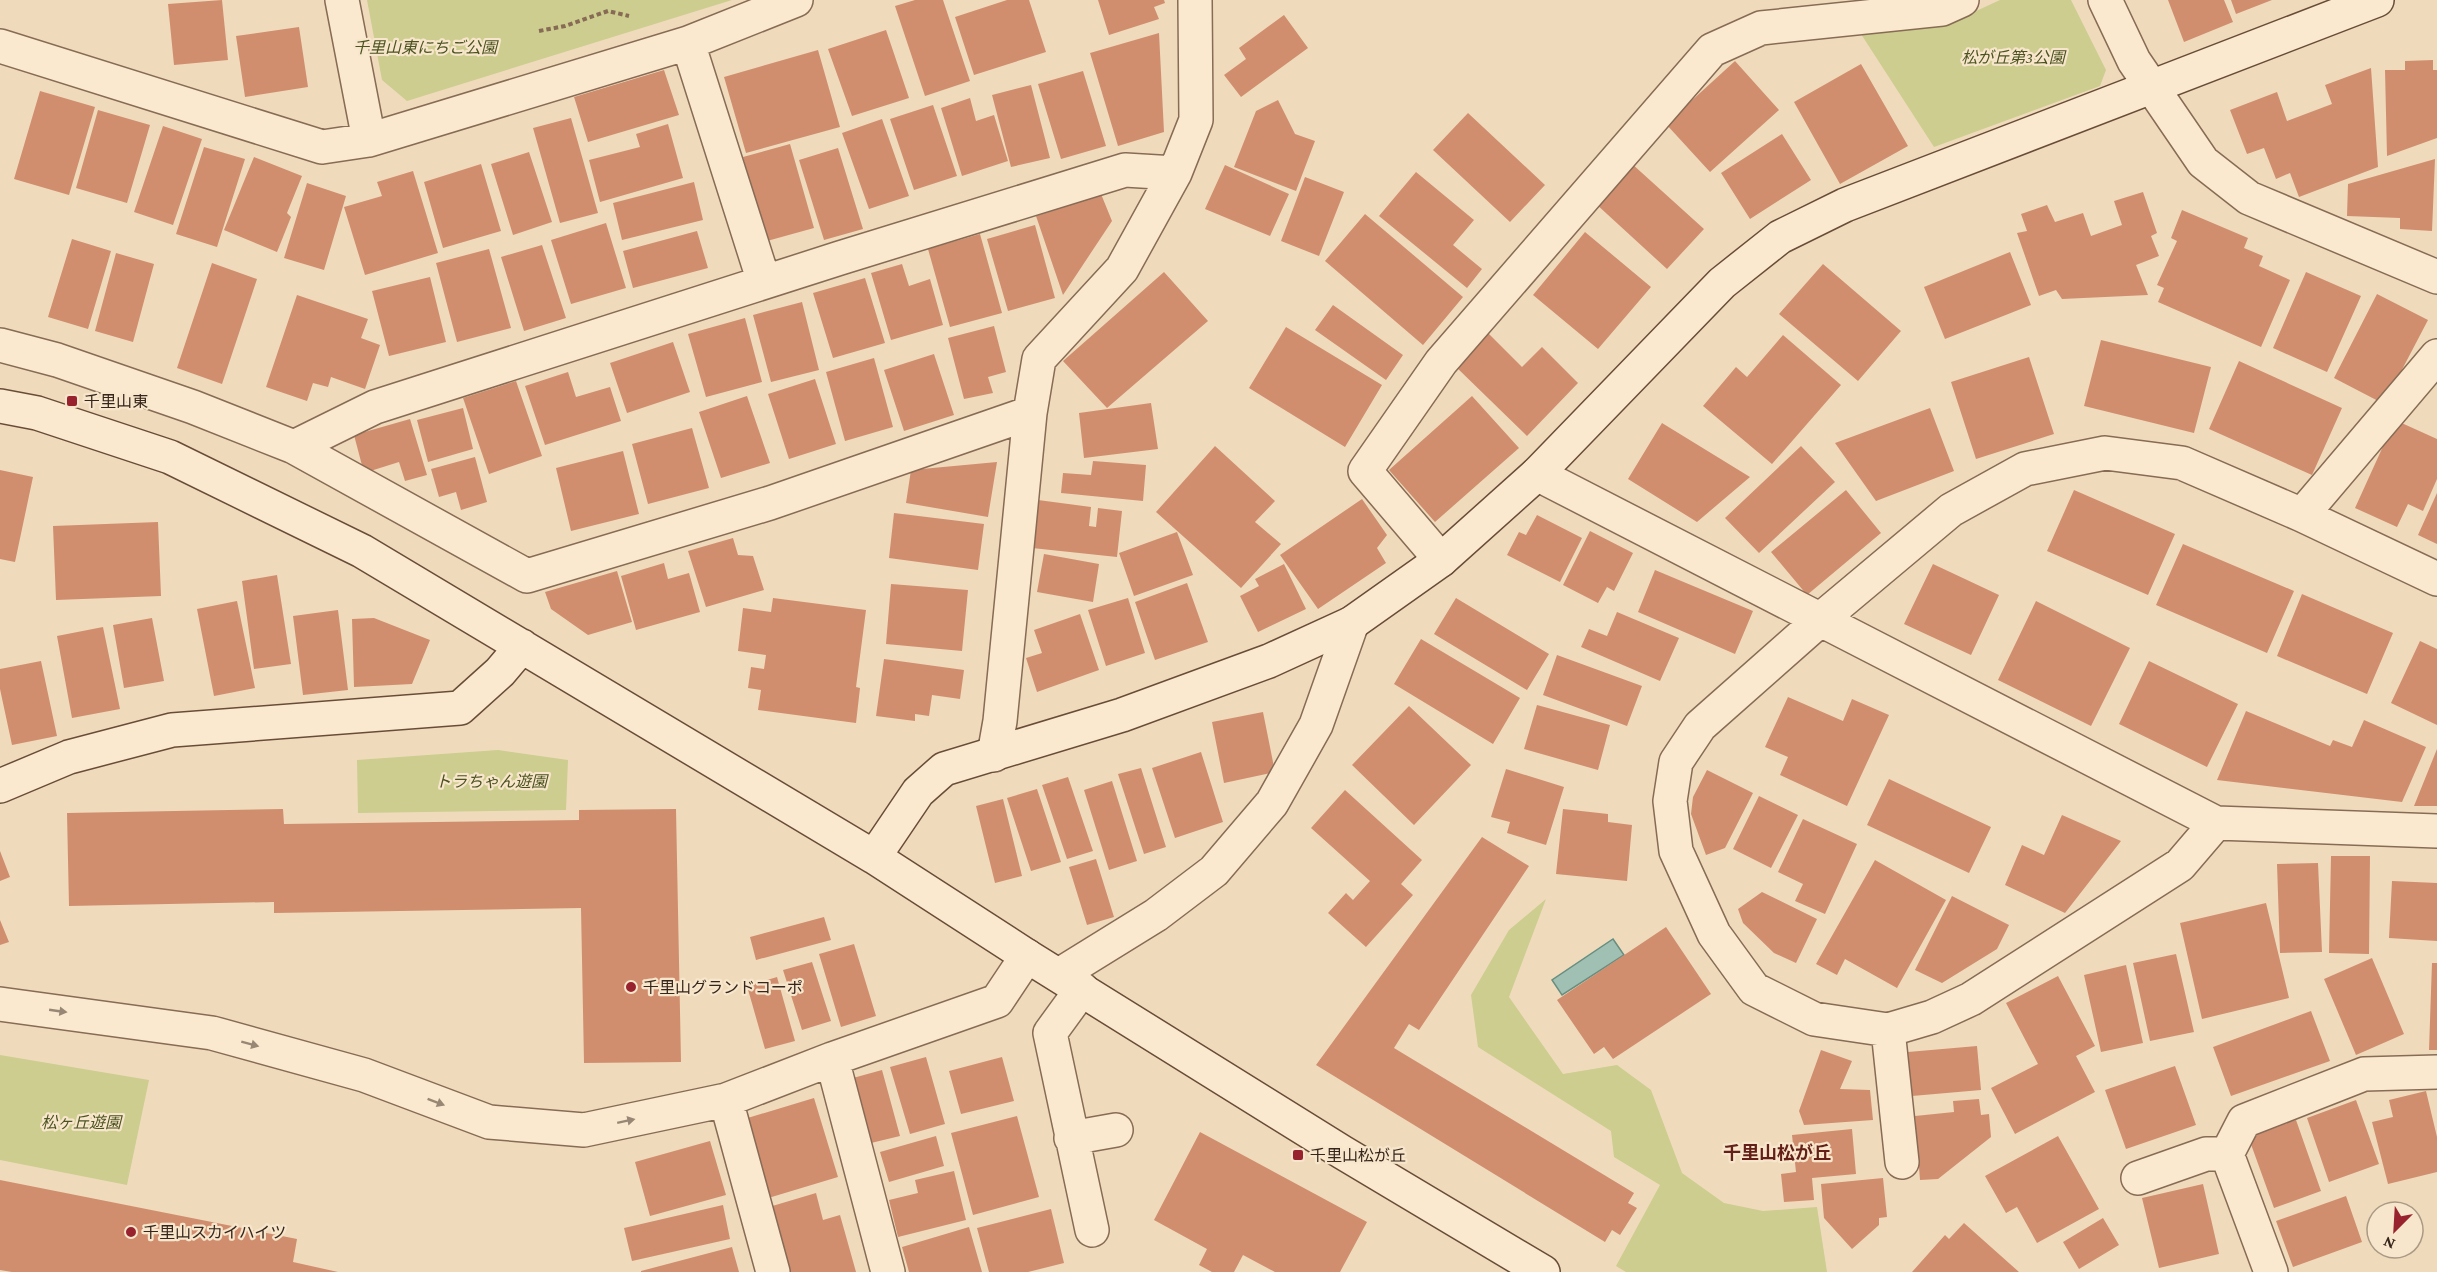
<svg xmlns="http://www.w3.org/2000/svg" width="2437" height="1272" font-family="'Crimson Pro','Noto Sans JP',serif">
<rect width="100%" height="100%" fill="#efdbbb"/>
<path fill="#cccd8f" d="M367,0H732L407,101L382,80Z
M2000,0H2071L2106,70L2100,86L1934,147L1861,34L1948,24Z
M498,750L568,760L566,810L358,813L357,760Z
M1546,899L1509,997L1563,1074L1617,1065L1651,1090L1682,1173L1724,1203L1763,1211L1817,1207L1827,1272H1626L1616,1266L1660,1185L1614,1157L1611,1131L1478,1047L1471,995L1509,930Z
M0,1055L149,1080L127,1185L0,1160Z"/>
<path fill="#a0c0b3" stroke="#678e80" stroke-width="1.5" d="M1613,939L1624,955L1562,995L1552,980Z"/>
<path fill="#d08e6f" d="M222,0L228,60L174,65L168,4Z
M915,0H943L970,81L925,96L895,6Z
M1007,0H1029L1046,52L974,75L955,17Z
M1098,0H1164L1165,3L1154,7L1159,19L1109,35Z
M2168,0H2224L2233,22L2184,42Z
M2231,0H2272L2236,14Z
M1284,15L1308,48L1241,97L1224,75L1246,59L1239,48Z
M299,27L308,87L245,97L236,36Z
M886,30L909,98L852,116L828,49Z
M1159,33L1164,132L1118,146L1090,53Z
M818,50L840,127L746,153L724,77Z
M2433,60V70H2437V138L2387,156L2385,70H2405V61Z
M1735,61L1779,110L1710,172L1666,124Z
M1861,64L1908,146L1840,184L1794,102Z
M2371,68L2378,167L2299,197L2290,173L2276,179L2264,148L2247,154L2230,110L2277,92L2287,121L2332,104L2325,85Z
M664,70L679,115L588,142L574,97Z
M1083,71L1106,146L1061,159L1038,84Z
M1031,85L1050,158L1011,167L992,95Z
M40,91L95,107L69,195L14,179Z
M970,98L976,121L994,115L1008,161L962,176L941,108Z
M1278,100L1295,134L1315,141L1296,191L1234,167L1256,111Z
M933,105L957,176L914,190L890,119Z
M98,110L150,125L127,203L76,188Z
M1468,113L1545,185L1510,222L1433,150Z
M571,118L598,213L560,223L533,128Z
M882,119L909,196L869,209L842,133Z
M668,124L683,178L600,202L589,160L640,147L636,134Z
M163,126L202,139L173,225L134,212Z
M1782,134L1811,180L1750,219L1721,173Z
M790,144L814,228L767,241L743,157Z
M204,147L245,159L217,247L176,234Z
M838,148L863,229L824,240L799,160Z
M529,152L552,222L513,235L491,164Z
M254,157L302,176L287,213L291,217L277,252L224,230Z
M2435,159L2432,231L2400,229V218L2347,216L2348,184Z
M1631,163L1704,229L1667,269L1595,203Z
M481,164L501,231L443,248L424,182Z
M1225,165L1289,194L1270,236L1205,209Z
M413,171L438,253L365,275L344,207L382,196L377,182Z
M1416,172L1474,220L1453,245L1482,269L1467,288L1379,216Z
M1305,177L1344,192L1319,256L1281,241Z
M694,182L703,220L622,240L613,203Z
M307,183L346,196L324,270L284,258Z
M2143,192L2157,233L2151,236L2159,256L2136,265L2148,295L2062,299L2056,290L2039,296L2017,233L2027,231L2021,214L2047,205L2055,222L2083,213L2091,236L2122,225L2114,201Z
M1101,194L1112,221L1063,295L1036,216Z
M2182,210L2248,238L2244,248L2263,256L2259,266L2290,280L2261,347L2158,302L2164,288L2157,285L2177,241L2171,238Z
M1365,214L1463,297L1423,345L1325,261Z
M606,223L626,288L571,304L551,240Z
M1035,225L1055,298L1008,311L987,239Z
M697,231L708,268L633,288L623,251Z
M1585,232L1651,287L1598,349L1533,295Z
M980,234L1002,313L950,327L928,249Z
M72,239L111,251L88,329L48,317Z
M542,245L566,318L524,331L501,257Z
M489,249L511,328L457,342L436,263Z
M2010,252L2031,305L1945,339L1924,287Z
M116,253L154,264L133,342L95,331Z
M212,263L257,279L222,384L177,368Z
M902,264L909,286L930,279L943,325L891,340L871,273Z
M1823,264L1901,331L1858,381L1779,314Z
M1164,272L1208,321L1107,408L1063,361Z
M2306,272L2361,296L2327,372L2273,348Z
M430,277L446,342L389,356L372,291Z
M865,278L885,343L833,358L813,293Z
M2377,294L2428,320L2384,404L2334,378Z
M297,295L368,319L361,338L380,345L365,389L331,377L328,387L313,383L307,401L266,387Z
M802,302L819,370L771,382L753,315Z
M1333,305L1403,355L1386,380L1315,330Z
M745,318L762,382L706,397L688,334Z
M994,326L1006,372L988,377L993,393L964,399L948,338Z
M1286,327L1382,385L1345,447L1249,388Z
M1485,330L1522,367L1542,347L1578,383L1527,436L1453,364Z
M1783,335L1841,385L1772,464L1703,406L1736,367L1747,377Z
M2101,340L2211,367L2194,433L2084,406Z
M673,342L690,392L627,413L610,363Z
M934,354L954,415L904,431L884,370Z
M2029,357L2054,434L1976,459L1951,382Z
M874,358L893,427L845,441L826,372Z
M2239,361L2342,408L2312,475L2209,429Z
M568,372L576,397L610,387L621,421L545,445L525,386Z
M815,379L836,444L789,459L768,394Z
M516,381L542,456L489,474L463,398Z
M747,396L770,463L721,478L699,412Z
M1472,396L1519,448L1435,522L1389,470Z
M1151,403L1158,449L1084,458L1079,413Z
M463,408L473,449L428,462L417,420Z
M1930,408L1954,471L1876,501L1835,443Z
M410,419L427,475L405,481L399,462L364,473L354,435Z
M2395,420L2437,439V479L2423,511L2408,504L2397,527L2355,508Z
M1662,423L1750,477L1697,522L1628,479Z
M692,428L709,488L648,504L632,444Z
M1215,446L1275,501L1255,522L1281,544L1241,588L1156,512Z
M1801,446L1835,482L1759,553L1725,518Z
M623,451L639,514L571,531L556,468Z
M475,457L487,502L461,510L456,492L439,497L431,469Z
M1093,461L1146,465L1143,501L1061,493L1063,473L1091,475Z
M997,462L988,517L906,503L911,470Z
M0,470L33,477L15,562L0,559Z
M1846,490L1881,533L1807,595L1771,552Z
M2074,490L2175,534L2148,595L2047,551Z
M2437,493V544L2418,535Z
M1362,499L1387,535L1377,548L1386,563L1318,609L1280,555Z
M1038,500L1091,507L1089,526L1096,527L1098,508L1122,511L1117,557L1032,548Z
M894,513L984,524L978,570L889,558Z
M1537,515L1582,538L1560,582L1507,555L1519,532L1526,535Z
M158,522L161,596L56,600L53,526Z
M1590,531L1633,553L1614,591L1607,587L1598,603L1563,585Z
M1177,532L1193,575L1134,596L1119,553Z
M733,538L738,555L753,556L764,590L706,607L688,551Z
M2183,544L2294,591L2267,653L2156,605Z
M1044,554L1099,564L1093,602L1037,592Z
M664,563L668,579L689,573L700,612L636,630L621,576Z
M1284,564L1306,609L1258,632L1240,596L1259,586L1255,579Z
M1933,564L1999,595L1971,655L1904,624Z
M1655,570L1753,611L1735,654L1638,612Z
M617,571L632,622L588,635L551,609L545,592Z
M277,575L291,664L254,669L242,581Z
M1187,583L1208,642L1155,660L1135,602Z
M891,584L968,590L962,651L886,644Z
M2302,594L2393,633L2367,694L2277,656Z
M773,598L866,610L856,687L860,688L856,723L758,710L761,690L748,688L751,667L764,669L766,655L738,651L743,608L771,612Z
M1128,598L1145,653L1106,666L1088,610Z
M1456,598L1549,654L1527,690L1434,634Z
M237,601L255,688L214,696L197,609Z
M2036,601L2130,648L2091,726L1998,680Z
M338,610L348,690L303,695L293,616Z
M1617,612L1679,638L1660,681L1581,647L1589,629L1607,636Z
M1080,614L1099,670L1037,692L1026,658L1042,653L1034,630Z
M152,618L164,681L124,688L113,625Z
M374,618L430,640L412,684L354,687L352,619Z
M103,627L120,709L72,718L57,636Z
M1421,639L1520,698L1493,744L1394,684Z
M2420,641L2437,649V725L2391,703Z
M1557,655L1642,686L1627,726L1543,695Z
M884,659L964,670L960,699L932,695L929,716L915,714V721L876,716Z
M41,661L57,736L12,745L0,689V669Z
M2149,661L2238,704L2207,767L2119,724Z
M1788,697L1843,721L1852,699L1889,715L1847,806L1780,775L1788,757L1765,747Z
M1537,705L1610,725L1598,770L1524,749Z
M1409,706L1471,765L1414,825L1352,765Z
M2246,711L2330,746L2333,740L2352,747L2364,720L2426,747L2402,802L2217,780Z
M1263,712L1275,772L1224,783L1212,722Z
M2437,749V806H2414Z
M1201,752L1223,822L1175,838L1152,768Z
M1141,768L1166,847L1144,854L1118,774Z
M1506,769L1564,787L1546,845L1507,833L1510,822L1491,817Z
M1707,770L1753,793L1725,848L1706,855L1691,814L1693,797Z
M1068,777L1093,851L1067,859L1042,785Z
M1889,779L1991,827L1969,873L1867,825Z
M1112,781L1137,861L1109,870L1084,790Z
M1037,789L1061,862L1031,871L1007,798Z
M1345,790L1422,860L1401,884L1413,895L1366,947L1328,913L1346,893L1353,900L1370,881L1311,828Z
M1759,796L1798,815L1771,868L1733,849Z
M1003,799L1022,876L995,883L976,806Z
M283,809L284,824L579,820V810L676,809L681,1062L584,1063L581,908L274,913V902L69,906L67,813Z
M1563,809L1608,814V822L1632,825L1627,881L1556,874Z
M2062,815L2121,841L2065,913L2005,885L2022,845L2044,855Z
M1803,819L1857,844L1825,914L1795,901L1803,884L1778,872Z
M1482,837L1529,866L1419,1030L1409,1024L1394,1048L1634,1193L1628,1203L1637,1208L1620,1235L1612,1230L1605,1242L1316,1065Z
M0,851L10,877L0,881Z
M2331,856H2370L2369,954L2329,953Z
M1096,859L1114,917L1087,925L1069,867Z
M1875,860L1946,900L1897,988L1845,959L1837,975L1816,964Z
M2318,863L2322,952L2280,953L2277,864Z
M2392,881L2437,883V941L2389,938Z
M1762,892L1817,919L1796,963L1774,953L1743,923L1738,909Z
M1952,896L2009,925L1997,949L1942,983L1915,970Z
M2266,903L2289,998L2202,1019L2180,923Z
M824,917L831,940L756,960L750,937Z
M0,920L9,942L0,945Z
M1666,927L1711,994L1613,1059L1604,1047L1594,1054L1557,1000Z
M854,944L876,1016L841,1027L819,954Z
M2176,954L2194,1032L2150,1041L2133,963Z
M2372,958L2404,1034L2356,1055L2324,979Z
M812,962L831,1021L802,1030L783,970Z
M2432,963H2437V1050H2429Z
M2126,965L2143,1043L2101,1052L2084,975Z
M2058,976L2095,1046L2076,1056L2095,1092L2015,1134L1991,1088L2038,1064L2006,1003Z
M777,977L795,1041L765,1049L747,986Z
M2311,1011L2330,1061L2231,1096L2213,1047Z
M1977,1046L1981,1090L1912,1096L1908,1052Z
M1821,1050L1852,1061L1840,1089L1870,1090L1873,1120L1804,1125L1799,1111Z
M926,1057L945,1124L910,1134L890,1067Z
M1002,1057L1014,1101L961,1114L949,1071Z
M2175,1066L2196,1125L2126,1149L2105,1090Z
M882,1070L900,1136L871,1143L853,1078Z
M2426,1091L2437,1137V1172L2388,1184L2372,1122L2393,1117L2389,1100Z
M814,1098L838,1177L765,1199L741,1120Z
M1979,1099L1981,1115L1989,1114L1991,1137L1938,1179L1920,1180L1915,1116L1954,1112L1953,1101Z
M2356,1100L2379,1164L2329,1182L2307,1118Z
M1017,1116L1039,1197L973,1215L951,1133Z
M2296,1120L2321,1191L2274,1208L2248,1136Z
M1852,1129L1856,1174L1812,1178L1814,1200L1784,1202L1781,1174L1796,1172L1792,1135Z
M1200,1132L1367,1222L1340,1272H1275L1243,1255L1234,1272H1212L1199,1265L1207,1249L1154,1220Z
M936,1136L944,1166L889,1182L880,1152Z
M2058,1136L2099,1209L2037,1243L2017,1207L2006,1213L1985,1176Z
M710,1141L726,1195L650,1216L635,1162Z
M954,1171L966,1220L898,1237L889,1200L918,1193L915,1180Z
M1883,1178L1887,1217L1879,1218V1225L1852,1249L1824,1218L1821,1184Z
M0,1180L297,1239L293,1262L338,1272H12L0,1270Z
M2203,1184L2219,1254L2159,1268L2142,1198Z
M816,1193L823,1220L840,1215L856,1272H788L769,1207Z
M2346,1196L2362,1242L2293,1267L2276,1221Z
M723,1205L730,1239L632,1261L624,1228Z
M1051,1209L1064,1263L1028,1272H989L977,1228Z
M2103,1218L2119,1245L2079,1269L2063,1242Z
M1964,1223L2019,1272H1912L1945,1235L1949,1239Z
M969,1227L982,1272H909L902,1247Z
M732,1247L739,1272H641V1271Z"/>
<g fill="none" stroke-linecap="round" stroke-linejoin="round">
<defs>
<path id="street" d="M342,0L369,140
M2105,0L2134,61L2203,162L2249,198L2437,277
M688,43L764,282
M0,46L322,147L369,140L688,43L796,0
M0,345L57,360L193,407L294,447L527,576L770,503L1030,413
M294,447L375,407L840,258L1125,170L1175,173
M1537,474L2216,823L2437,831
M2302,515L2437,356
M1441,560L1365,471L1441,362L1712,50L1761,28L1942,9L1962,0
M994,755L1000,721L1030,413L1039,359L1122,269L1175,173L1196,120L1195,0
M2216,823L2180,865L1971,999L1932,1017L1888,1030L1814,1019L1754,989L1714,934L1676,851L1670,801L1676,762L1700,726L1821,619L1951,510L2025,469L2105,453L2182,463L2302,515L2437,579
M1059,975L1156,915L1214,871L1272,803L1316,725L1352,623
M1082,989L1050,1033L1092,1230
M0,1004L212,1033L364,1075L489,1122L584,1130L726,1100L832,1059L997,1001L1027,956
M1888,1030L1902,1162
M832,1059L888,1272
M726,1100L773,1272
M1071,1138L1116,1130
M2138,1178L2206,1154H2227
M2271,1272L2227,1154L2244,1121L2364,1074L2437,1072"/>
<path id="secondary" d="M0,406L37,413L170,457L362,551L874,857L1027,956L1342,1152L1543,1272
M0,786L69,757L172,730L460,708L500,672L522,646
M874,857L918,792L944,769L1122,715L1269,661L1352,623L1441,560L1537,474L1722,283L1780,237L1845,205L2377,0"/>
</defs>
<use href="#street" stroke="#876b55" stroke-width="36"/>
<use href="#secondary" stroke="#694c38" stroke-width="36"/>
<path stroke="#876b55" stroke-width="4" stroke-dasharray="4.5 3" stroke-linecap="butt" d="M539,31L565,26L608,11L629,16"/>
<use href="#street" stroke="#fae9cf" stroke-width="33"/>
<use href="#secondary" stroke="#fae9cf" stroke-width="33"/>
</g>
<defs><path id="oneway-solid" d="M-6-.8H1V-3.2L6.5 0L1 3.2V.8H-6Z" transform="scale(1.5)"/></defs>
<g fill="#988774">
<use href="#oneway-solid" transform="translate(58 1011) rotate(8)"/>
<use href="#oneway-solid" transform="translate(250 1044) rotate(15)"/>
<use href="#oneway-solid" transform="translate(436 1102) rotate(21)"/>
<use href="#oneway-solid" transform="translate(626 1121) rotate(-12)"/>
</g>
<g fill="#99222f" stroke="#f7e6cb" stroke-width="2">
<rect x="66" y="395" width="12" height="12" rx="3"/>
<circle cx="631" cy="987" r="6"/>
<rect x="1292" y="1149" width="12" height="12" rx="3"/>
<circle cx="131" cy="1232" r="6"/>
</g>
<g text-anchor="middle" stroke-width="4.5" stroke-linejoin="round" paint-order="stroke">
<g font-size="16" font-style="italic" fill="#4b5320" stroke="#f7e6cb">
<text x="425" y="53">千里山東にちご公園</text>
<text x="2013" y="63">松が丘第3公園</text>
<text x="491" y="787">トラちゃん遊園</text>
<text x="81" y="1128">松ヶ丘遊園</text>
</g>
<g font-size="16" fill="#36251a" stroke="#f7e6cb" text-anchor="start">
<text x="84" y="407">千里山東</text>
<text x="643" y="993">千里山グランドコーポ</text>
<text x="1310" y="1161">千里山松が丘</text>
<text x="143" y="1238">千里山スカイハイツ</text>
</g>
<g font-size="18" font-weight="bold" fill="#642018" stroke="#f7e6cb">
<text x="1777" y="1159">千里山松が丘</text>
</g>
</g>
<g transform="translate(2395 1230) rotate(204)"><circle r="28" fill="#f7e6cb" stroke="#aa9984" stroke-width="1.5"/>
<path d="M0-4.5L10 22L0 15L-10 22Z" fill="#99222f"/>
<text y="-9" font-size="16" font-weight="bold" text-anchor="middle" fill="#36251a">N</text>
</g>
</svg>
